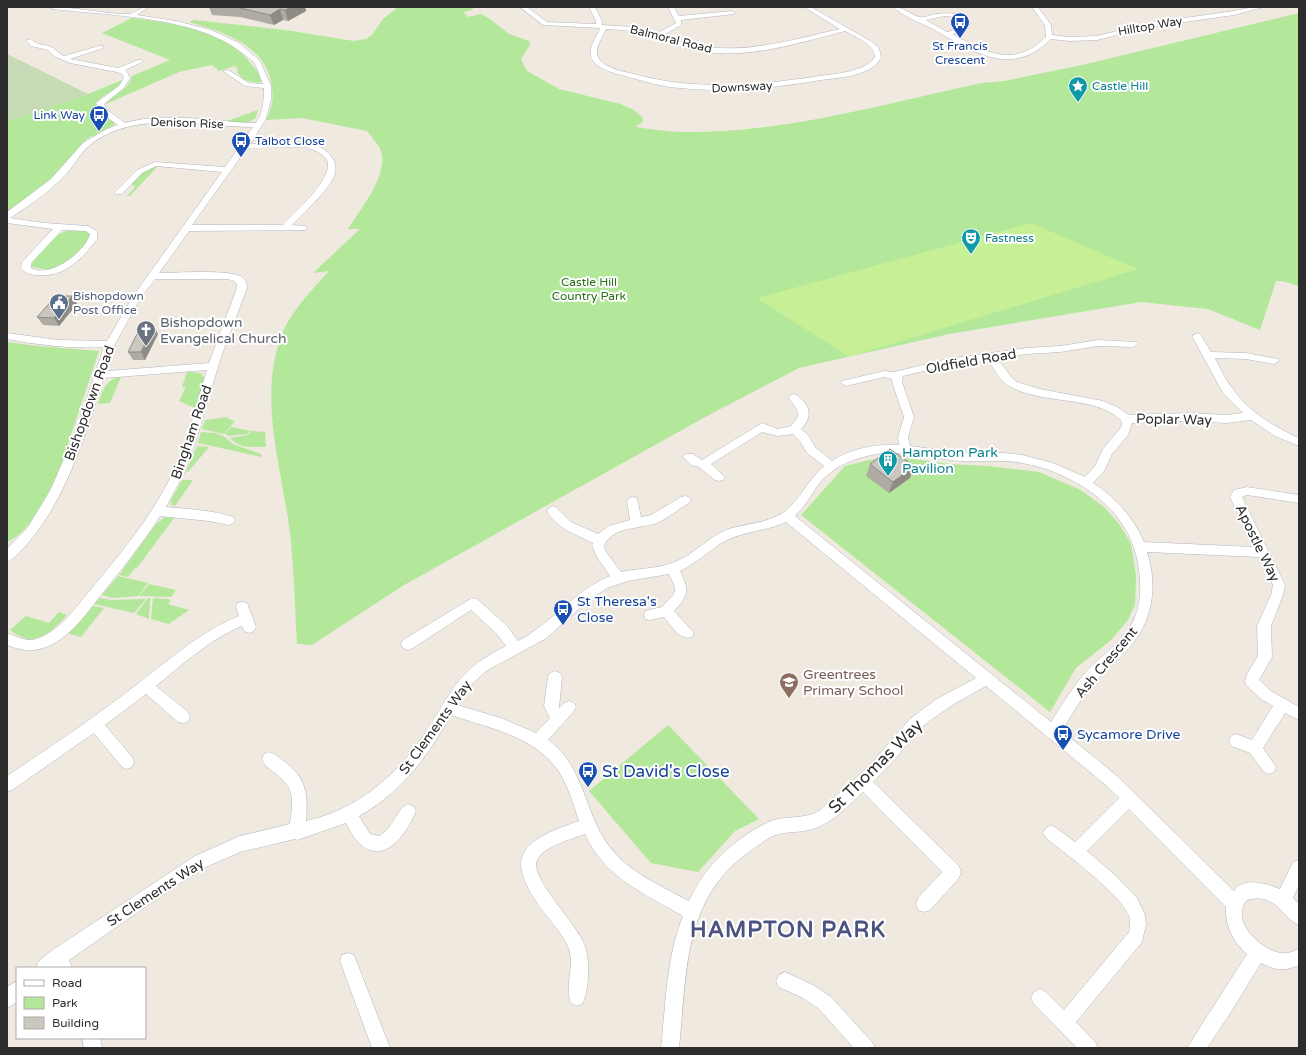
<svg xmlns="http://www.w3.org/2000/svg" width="1306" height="1055" font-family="'Varela Round',sans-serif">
<rect width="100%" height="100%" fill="#efe9e0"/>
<path fill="#b3e79a" d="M398,7H474L472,10L463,12L468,17L481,14L490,19L509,34L529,41L530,45L521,59L527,71L559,89L620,104L634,110L642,117L643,121L636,127C652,129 668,132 684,132C786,133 883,104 982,83L1004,81L1082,65L1299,13V286L1282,281H1276L1260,330L1208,309L1141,302L949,334L799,368L707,416L404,585L312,645L297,644C295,610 294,575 291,541C284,475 257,402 281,337C290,312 311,291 329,271L313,273L360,229H348C360,209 389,175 381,151C379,144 371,137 367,131L302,118L266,120C273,105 274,99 271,82C264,44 222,32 189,22L194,20L285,30L354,41L366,39L372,35L383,19Z
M131,18C172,23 226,29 252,65C256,70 261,74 261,81L258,83L244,80L237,72L238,69L234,66L219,71L212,65L179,72L106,104V102C115,94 129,89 132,76L170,60L102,33L130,19Z
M122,80C117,92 102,93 96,104L97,110L114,118L116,122L114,125L87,139L58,172L38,191L23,203L7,212V121L88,94Z
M258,110L255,119C246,125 234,122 224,122Z
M153,166L157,167L130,196H127L135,187L131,184L145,169Z
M69,230L85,231L90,233V239L69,262L49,270L32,267V263L34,260L56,235Z
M7,342L37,346L99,351L60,468C50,490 31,533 7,542Z
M187,372L201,373L205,379L195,408L179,401L186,387H182Z
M121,377L110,403L98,404C103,391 105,379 121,377Z
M228,417V419L235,421L224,434L202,429L205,420Z
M231,427L251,431L247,434L229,436L225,434Z
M252,431L266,432L265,436L266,447C251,446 242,450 230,438L248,435Z
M201,432L215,433L223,436L233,444L261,454L262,457L198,443Z
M197,446L209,447L188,472H186Z
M899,457L949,464L988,466L1039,472L1081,490L1104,507L1120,525L1131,544L1136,575L1135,604L1128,620L1111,640L1076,668L1050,712L801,515L845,466L869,460Z
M182,480H193L175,506L171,505V500Z
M165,517L174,518L137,568H135L128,577L119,575L156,524Z
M118,576L148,583L138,596L112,598L102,595Z
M149,584L176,590L171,597L139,596Z
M100,598L111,600L146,599L134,613L94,604Z
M148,598H150L149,619L136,614Z
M153,598L167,599L171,600L168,604L189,610L169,624L151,619Z
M93,606L104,608L81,637L67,633Z
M59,612L67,615C57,626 41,644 24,638C19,636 14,633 10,630L26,616L49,623Z
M668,725L759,819L735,831L698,872L651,863L589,791Z"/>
<path fill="#c6dab6" d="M7,54L88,94L7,121Z"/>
<path fill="#c7ef96" d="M1031,223L1138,269L849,357L757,298Z"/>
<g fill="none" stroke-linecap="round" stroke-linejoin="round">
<defs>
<path id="minor" d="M50,7C76,7 103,14 128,14C135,14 139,7 148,7L137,15L176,21L211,30L239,43L260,61L271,86V99L266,119L250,144C265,143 295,140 309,143C327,147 344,163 331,182C322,196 304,213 292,225L306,226L307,228L306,230L189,231L159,273C175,273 231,269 242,277C246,280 247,284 247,288L221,357L194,447L184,473L166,507C188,509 212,510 233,517L235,520L233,523L229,525L209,521L160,516C142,544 121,570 100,596C87,613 73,633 53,644C38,652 23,652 7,645V633C18,637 27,643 39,638C61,630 77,606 92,588C122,552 152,516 172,474C188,441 196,405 207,370L104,378C86,431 70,488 36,533C29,543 20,552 11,560L7,562V549L28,527L51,489L75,433L104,347C71,349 39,345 7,339V333L58,340L107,341L134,295L222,172L156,166L142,173L122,194H116L115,192L137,170L155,162L225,167L253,127C201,127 135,109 90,145C81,152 75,164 67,173C51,191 30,205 10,218L44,223L88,226L97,231V239C83,258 64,278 38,275C31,275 26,274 21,268L22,262L53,229L7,223V212L51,179L83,143L107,129L118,125L101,113L96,103L119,86L124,78L122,74L117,72L70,63L54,56L48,50L31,46L26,40L31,39C38,47 45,43 53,48C57,51 59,54 64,56L99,46H103V48L70,59L118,68L138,60H142V62L125,70L127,72L130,78L124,88L104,104L107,110L125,123C166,111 213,122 256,123C263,113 264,100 264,88L245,86L223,71L228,70L249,83L263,84C260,77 258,70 255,64C253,61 249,58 246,56C201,16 111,16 53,9ZM306,147C313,150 323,153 327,160C335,178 294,213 283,225H192L247,148ZM62,230L86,231L90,234C86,252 49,279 31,268V263ZM155,279H228C235,281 237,281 237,288L209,363L107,371L115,344L141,297Z
M520,7H527L547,22L596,24V21L589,7H595L602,21V25L634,27L658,33L676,23L668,7H674L679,16L732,11L734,12V14L681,20V25L664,35C673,38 683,44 693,45C744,55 791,40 840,29L804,7H811L872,42L879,48L881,57C878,63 874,67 868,70C854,77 836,78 821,80C774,88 728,93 681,88C662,87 643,81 625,76C614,73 596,69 591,57C588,48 597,36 600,28L543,25ZM606,29C624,30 641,31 658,37C668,40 678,46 689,49C741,62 794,44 845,31C855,37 875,44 875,57C866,72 834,74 819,76C755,86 692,91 630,73C620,71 603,67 598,57C594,49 603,36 606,29Z
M893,7C904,7 909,14 919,17C923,18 928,16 931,15C945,12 960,12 970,22C970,32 960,32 952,34C986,52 1013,69 1046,37L1045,25L1032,7H1038L1051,25L1052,35L1069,37L1097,36L1149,23L1234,11L1253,7H1264L1234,15L1149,27L1097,40L1069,41L1051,39C1011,79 972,51 933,29C921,23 904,17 893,7ZM944,16L955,17L964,23V26L962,28L947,32L926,20Z
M1197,333L1200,334L1211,352L1246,353L1278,359L1279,361L1274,364L1246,359L1215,358C1220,368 1225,379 1232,388C1248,411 1274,427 1299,438V446L1275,436L1251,420L1227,423L1187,421L1132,423L1128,435L1112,454L1104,471L1093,483C1116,498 1133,517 1144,542L1254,547L1230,497L1234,490L1247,487L1299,495V503L1247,495L1242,497L1285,585L1283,595L1271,626L1272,657L1259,680L1271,691L1299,707V720L1285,713L1263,748L1276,767L1274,772L1269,774L1264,772L1250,753L1231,746L1229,741L1231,736L1236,734L1252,740L1273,706L1261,699L1247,686L1245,682L1247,674L1258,656L1257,626L1271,595L1273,585L1259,557L1147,552C1158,586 1153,622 1128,649C1118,660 1106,669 1096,681C1082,696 1072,714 1062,731L1117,776L1234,891C1244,876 1267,884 1280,889L1293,862L1299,860V885L1293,898L1299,904V925C1280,917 1277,892 1247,900C1243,905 1241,910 1242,917C1244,934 1271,956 1287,953C1291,953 1295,950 1299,949V965C1283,972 1276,970 1261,963L1229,1015L1207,1048H1187L1247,954C1233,942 1225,925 1226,907L1129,809L1087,851L1116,876L1137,898L1145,915L1146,924L1142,942L1076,1022L1095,1042L1098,1048H1077L1034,1004L1031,998L1034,992L1040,989L1046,992L1064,1010L1129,932C1130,927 1131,921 1129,916C1122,895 1065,853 1046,838L1043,833L1046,828L1051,825L1056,828L1075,842L1119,798L1107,786L986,686L954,704L928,722L916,732L897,757L873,782L959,866L961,872L959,878L930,910L924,912L918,910L916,904L918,898L942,872L863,792C847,807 831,825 809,830C798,833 784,831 773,836C766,839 759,845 753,849C682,896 687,974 679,1048H661C666,1003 666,958 683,916C644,893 605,878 585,834C572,839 544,846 537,860C529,878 578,925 585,946C590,960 589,989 583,1003L577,1006L571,1003C564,986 575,967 569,949C565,937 554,926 547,916C503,859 516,842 579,821C574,806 569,789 561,775C537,736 491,729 451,715C428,756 401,793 359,816L370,834L379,836C394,828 397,808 408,804L413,806L416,811C400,850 369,872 346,823L297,840L295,839L240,852L206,867L174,887L69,960L72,968H36L38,962L51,951L195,856L240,836L290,824C293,800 296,789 275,773C269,768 264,765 262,759L264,754L269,752C275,754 280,758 285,762C307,779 308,795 306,821C356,810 397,776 425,733C454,690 456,671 506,646L497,634L471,610L413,648L408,650L403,648L401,644L403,640L472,598L477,599L507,626L518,641C551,624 574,591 610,576L597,557L592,546L593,543C577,535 556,528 547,511L549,508L553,506L557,508L571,522L598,534L609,526L630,520L627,501L629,498L633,497L637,498L641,517L651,515L681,497L685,496L689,497L691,500L689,503C679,509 668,518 657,523C640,529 612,526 604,546L606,552L621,572C640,568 660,569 677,561C695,553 708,538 726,530C745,523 767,524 784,512C800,500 808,480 824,466L807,453L800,441L793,434L778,436L762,432L711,464L725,477L723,480L719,481L715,480L699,467L691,465L683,457L685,454H693L702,460L762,423L778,429L791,426C804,412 797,411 789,398L790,395L794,394C799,396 801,399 804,402C812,412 809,420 801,429L808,435L815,447L832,461C851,448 877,444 899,445L898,437L904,417L892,382V379L884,377L846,386L841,383L842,381L884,371L894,372L948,359L1027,348L1060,346L1098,340L1137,342L1138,344L1133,347L1098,346L1060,352L1027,354L997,358L1012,378L1017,382L1040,389L1103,401L1117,407L1129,415L1187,413L1227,415L1243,413L1223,393L1192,336ZM988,360C994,368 1000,381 1009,386C1041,405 1095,395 1121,420L1122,425L1119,430L1103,449L1095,466L1085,477L1053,463L1022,455L1003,453H963L910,446L908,437L914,417L902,382L903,376L948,365ZM883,453C910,452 935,459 961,461C982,462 1002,459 1022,463C1069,471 1121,503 1135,551C1141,572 1143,597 1135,617C1126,640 1104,653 1087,671C1073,686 1062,705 1051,722L795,516C804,508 809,498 816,488C832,465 856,457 883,453ZM786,522L976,678L935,700L910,719L868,767L819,811C805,819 789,816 774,820C765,823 757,828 749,833C722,851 703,871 689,901C661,886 628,872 609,846C584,813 584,765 548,740L574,711L576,707L574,703L569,701L564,703L559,708L562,677L560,673L555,671L550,673L548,677L544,706L550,718L536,733L501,718L457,705L472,684L486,671L545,639L588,601L607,588L628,581L669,574L674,584L675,591L673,595L662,607L645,611L644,615L645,619L650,620L664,617C671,625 680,641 692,637L694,633L674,611C689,595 689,590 680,571C697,563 710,549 727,540C746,531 767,531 786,522Z
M242,602L247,603L256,627L254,631L249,633L244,631L242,626C210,639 183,664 156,686L188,712L190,717L188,722L183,723L178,722L146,694L105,725L132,757L134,762L132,767L127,769L122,767L94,733L12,790L7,792V776C49,748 91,720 131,689C166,663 197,633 239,616L236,607L237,603Z
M348,953L354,955L390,1048H372L340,961L342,955Z
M785,972L813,985L831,997L872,1042L875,1048H854L819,1009L801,997L779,987L776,981L779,975Z
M17,981V1002L7,1008V987Z
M82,1038H100L102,1048H84Z"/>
</defs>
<use href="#minor" stroke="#b3b5c1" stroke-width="1"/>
<use href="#minor" fill="#fff" fill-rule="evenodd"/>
</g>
<path fill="#afaba3" d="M209,7H305L306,11L288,21L283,20L274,25L240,17L212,15Z
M72,296L77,304L59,326L43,325L37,317Z
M158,334L145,360H133L128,352Z
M870,464L914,466L910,478L889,493L866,476Z"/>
<path fill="#8e8b85" d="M291,7H305L306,11L288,21L285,10Z
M280,9L283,20L274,25L270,15Z
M72,296L77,304L59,326L54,318Z
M154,326L158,334L145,360L141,352Z
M914,466L910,478L889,493L893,482Z"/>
<path fill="#cbc7be" stroke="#8e8b85" d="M236,7H291L285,10L280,9L270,15Z
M56,296H72L54,318L37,317Z
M141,326H154L141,352H128Z
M890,449L914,466L893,482L870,464Z"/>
<defs>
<symbol id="bus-pin" viewBox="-11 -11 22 30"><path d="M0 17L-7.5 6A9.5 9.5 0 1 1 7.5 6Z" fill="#1a4fb4" stroke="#fff"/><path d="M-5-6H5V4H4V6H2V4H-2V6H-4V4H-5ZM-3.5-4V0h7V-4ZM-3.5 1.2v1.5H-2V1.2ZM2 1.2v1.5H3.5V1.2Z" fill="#fff"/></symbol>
<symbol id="sight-pin" viewBox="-11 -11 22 30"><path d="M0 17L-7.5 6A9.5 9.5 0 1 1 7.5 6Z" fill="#0f9aa8" stroke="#fff"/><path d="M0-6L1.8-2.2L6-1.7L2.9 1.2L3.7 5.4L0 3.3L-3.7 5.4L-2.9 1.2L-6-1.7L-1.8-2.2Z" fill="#fff"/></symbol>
<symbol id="theatre-pin" viewBox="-11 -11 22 30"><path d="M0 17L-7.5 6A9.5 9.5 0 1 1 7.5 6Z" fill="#0f9aa8" stroke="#fff"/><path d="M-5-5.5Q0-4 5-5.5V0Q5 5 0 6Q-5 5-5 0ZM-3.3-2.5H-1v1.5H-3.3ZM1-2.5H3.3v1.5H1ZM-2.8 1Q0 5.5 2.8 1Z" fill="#fff"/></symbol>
<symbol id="civic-pin" viewBox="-11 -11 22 30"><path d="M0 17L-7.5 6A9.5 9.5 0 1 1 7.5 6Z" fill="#5c6f8a" stroke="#fff"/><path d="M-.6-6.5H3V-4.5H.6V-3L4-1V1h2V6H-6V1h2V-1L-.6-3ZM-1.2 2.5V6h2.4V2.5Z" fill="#fff"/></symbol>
<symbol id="church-pin" viewBox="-11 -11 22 30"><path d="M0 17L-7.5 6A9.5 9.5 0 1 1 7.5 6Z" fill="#6b7280" stroke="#fff"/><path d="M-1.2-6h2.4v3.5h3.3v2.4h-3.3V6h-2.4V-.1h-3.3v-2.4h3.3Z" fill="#fff"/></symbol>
<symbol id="building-pin" viewBox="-11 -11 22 30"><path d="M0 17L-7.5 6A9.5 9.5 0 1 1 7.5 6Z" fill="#0f9aa8" stroke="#fff"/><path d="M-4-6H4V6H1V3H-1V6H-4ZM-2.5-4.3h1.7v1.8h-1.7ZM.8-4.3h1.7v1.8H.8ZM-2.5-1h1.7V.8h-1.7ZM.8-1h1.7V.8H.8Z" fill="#fff"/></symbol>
<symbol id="school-pin" viewBox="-11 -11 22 30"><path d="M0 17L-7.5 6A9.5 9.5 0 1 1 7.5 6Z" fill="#8d6e63" stroke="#fff"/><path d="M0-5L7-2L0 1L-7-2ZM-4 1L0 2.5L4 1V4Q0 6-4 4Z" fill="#fff"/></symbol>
</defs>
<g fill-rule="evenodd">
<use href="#bus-pin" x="949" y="11" width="22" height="30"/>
<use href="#sight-pin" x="1067" y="75" width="22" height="30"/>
<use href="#bus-pin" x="88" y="104" width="22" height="30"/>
<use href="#bus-pin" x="230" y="130" width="22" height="30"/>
<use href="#theatre-pin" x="960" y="227" width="22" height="30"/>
<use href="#civic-pin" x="48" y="292" width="22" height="30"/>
<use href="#church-pin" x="135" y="319" width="22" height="30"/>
<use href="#building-pin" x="877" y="449" width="22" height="30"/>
<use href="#bus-pin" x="552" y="598" width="22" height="30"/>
<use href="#school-pin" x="778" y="671" width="22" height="30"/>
<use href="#bus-pin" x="1052" y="723" width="22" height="30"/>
<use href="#bus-pin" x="577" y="760" width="22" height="30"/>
</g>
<g text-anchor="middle" stroke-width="4" stroke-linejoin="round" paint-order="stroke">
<g font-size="12" fill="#2d2d2d" stroke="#fff">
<text transform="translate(1150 26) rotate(-10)" y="4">Hilltop Way</text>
<text transform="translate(671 39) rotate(14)" y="4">Balmoral Road</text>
<text transform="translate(742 87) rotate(-3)" y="4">Downsway</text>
<text transform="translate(187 123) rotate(2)" y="4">Denison Rise</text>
</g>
<g font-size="12" fill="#164399" stroke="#fff">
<text x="960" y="50">St Francis<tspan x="960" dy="14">Crescent</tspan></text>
<text x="85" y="119" text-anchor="end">Link Way</text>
<text x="255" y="145" text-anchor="start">Talbot Close</text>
</g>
<g font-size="12" fill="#0d838f" stroke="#fff" text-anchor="start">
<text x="1092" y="90">Castle Hill</text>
<text x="985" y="242">Fastness</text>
</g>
<g font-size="12" fill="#287018" stroke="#fff">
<text x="589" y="286">Castle Hill<tspan x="589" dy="14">Country Park</tspan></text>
</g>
<g font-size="12" fill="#4e5e75" stroke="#fff" text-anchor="start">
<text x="73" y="300">Bishopdown<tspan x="73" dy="14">Post Office</tspan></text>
</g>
<g font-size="14" fill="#5b616d" stroke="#fff" text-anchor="start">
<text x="160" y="327">Bishopdown<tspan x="160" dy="16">Evangelical Church</tspan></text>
</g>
<g font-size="14" fill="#2d2d2d" stroke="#fff">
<text transform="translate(971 361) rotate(-10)" y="5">Oldfield Road</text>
<text transform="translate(89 403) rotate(-70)" y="5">Bishopdown Road</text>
<text transform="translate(1174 419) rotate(1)" y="5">Poplar Way</text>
<text transform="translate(191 432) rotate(-71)" y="5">Bingham Road</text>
<text transform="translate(1258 543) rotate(64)" y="5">Apostle Way</text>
<text transform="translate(1106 662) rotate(-50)" y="5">Ash Crescent</text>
<text transform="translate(435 727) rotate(-54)" y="5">St Clements Way</text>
<text transform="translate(155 892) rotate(-33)" y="5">St Clements Way</text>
</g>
<g font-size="14" fill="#0d838f" stroke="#fff" text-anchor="start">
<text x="902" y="457">Hampton Park<tspan x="902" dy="16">Pavilion</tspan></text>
</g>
<g font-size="14" fill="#164399" stroke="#fff" text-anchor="start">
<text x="577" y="606">St Theresa's<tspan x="577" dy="16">Close</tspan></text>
<text x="1077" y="739">Sycamore Drive</text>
</g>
<g font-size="14" fill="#785e54" stroke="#fff" text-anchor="start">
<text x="803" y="679">Greentrees<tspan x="803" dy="16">Primary School</tspan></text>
</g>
<g font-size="17" fill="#2d2d2d" stroke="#fff">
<text transform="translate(875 766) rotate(-45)" y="6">St Thomas Way</text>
</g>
<g font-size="17" fill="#164399" stroke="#fff" text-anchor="start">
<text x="602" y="777">St David's Close</text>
</g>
<g font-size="22" font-weight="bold" letter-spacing="1" fill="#4b5381" stroke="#fff">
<text x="788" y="937">HAMPTON PARK</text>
</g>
</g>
<rect width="1306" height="1055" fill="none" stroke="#2d2d2d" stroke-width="16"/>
<rect x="16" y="967" width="130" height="72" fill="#ffffff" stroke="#ababab"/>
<rect x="24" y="980" width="20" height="6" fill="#ffffff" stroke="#ababab"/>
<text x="52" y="987" font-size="12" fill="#2d2d2d">Road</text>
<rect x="24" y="997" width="20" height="12" fill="#b3e79a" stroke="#ababab"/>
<text x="52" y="1007" font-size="12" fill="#2d2d2d">Park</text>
<rect x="24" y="1017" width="20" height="12" fill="#cbc7be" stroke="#ababab"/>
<text x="52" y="1027" font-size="12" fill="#2d2d2d">Building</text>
</svg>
